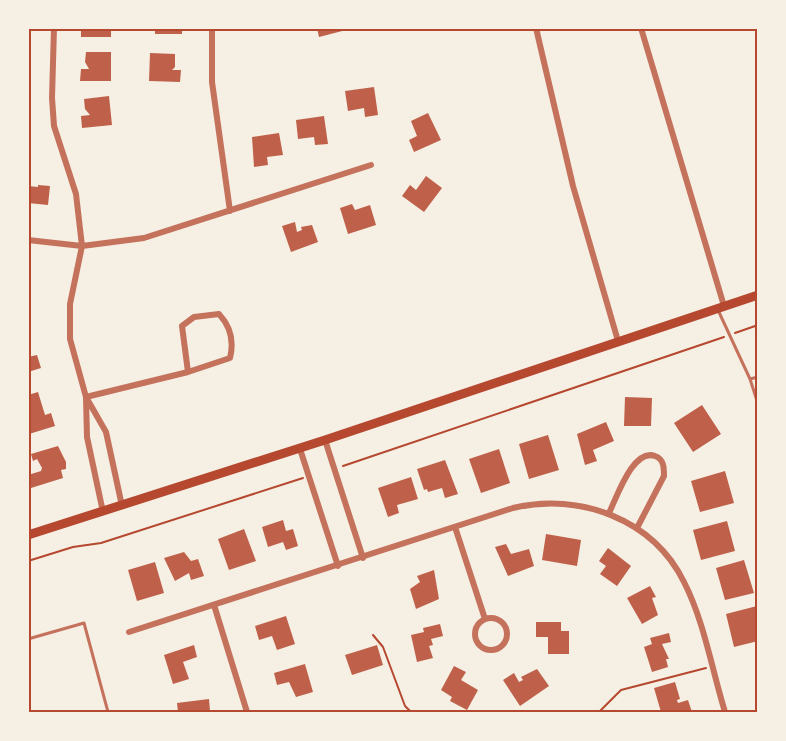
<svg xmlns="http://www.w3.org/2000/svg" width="786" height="741" font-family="Roboto,sans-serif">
<rect width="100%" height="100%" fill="#f6efe4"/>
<path fill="#bf614a" d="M81,28H111V37H81Z
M155,28H182V34H155Z
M317,28H350V29L319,37Z
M86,52H111V81H80L81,69H89L85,62Z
M150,53L175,54V67L172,70H181L180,82L149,81Z
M374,87L378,115L365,117L364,108L348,111L345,91Z
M109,96L112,125L82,128L81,116L90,115L85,109L84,99Z
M428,113L441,140L414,152L409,140L417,136L411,121Z
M324,116L328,144L315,145L314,137L298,139L296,120Z
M279,133L283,155L267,157L268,165L254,167L252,137Z
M426,176L442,188L424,212L402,196L410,185L416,190Z
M38,185L50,186L48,205L28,203V186L38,187Z
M352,204L355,210L370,205L376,225L348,234L340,208Z
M295,222L297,232L302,230L301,227L312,225L318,242L291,252L282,226Z
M37,355L41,368L28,372V357Z
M38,392L45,415L51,413L55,426L29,434L28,395Z
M625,397L652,398L651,426H624Z
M702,405L721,434L693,452L674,423Z
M606,422L614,441L593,450L597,461L585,465L577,434Z
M548,435L559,470L529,479L519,444Z
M58,446L66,462V469L61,470L63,478L31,488L28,475L41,471L42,468L37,459L33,461L31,454Z
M499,449L510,483L481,493L469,459Z
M445,460L458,494L445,498L442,488L428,492L427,489L424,490L417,469Z
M725,471L734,503L700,512L691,481Z
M411,477L418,499L397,505L399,513L388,517L378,488Z
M283,520L286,531L293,529L298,546L286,550L283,542L268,547L262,527Z
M727,521L735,551L701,560L693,530Z
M244,529L256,561L229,570L218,539Z
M546,534L581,540L577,566L542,560Z
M506,544L511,554L529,549L534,566L508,576L495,547Z
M608,548L631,566L617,586L600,574L606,566L599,561Z
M184,552L191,561L198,559L204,576L191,580L189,573L175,581L164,558Z
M744,560L754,593L725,600L716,568Z
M155,562L164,593L137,601L128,570Z
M434,570L439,599L416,609L410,589L420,582L417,576Z
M650,586L656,597L652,598L658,615L642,624L627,598Z
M757,606L758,641L734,647L726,614Z
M286,616L295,644L277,650L272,636L259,640L255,626Z
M536,622H561V631H569V654H548V637H536Z
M440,624L443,636L431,639L433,645L429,646L433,658L417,662L411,635L424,632L423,628Z
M669,633L671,642L662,644L669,659H666L668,667L652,672L644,647L652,644L650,638Z
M194,645L197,657L183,662L189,679L173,684L164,655Z
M377,645L383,665L352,675L345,655Z
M305,664L313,692L296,697L289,682L277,685L274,673Z
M454,666L466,672L461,680L478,690L467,710L450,701L452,697L441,690Z
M537,669L549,686L520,706L503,680L514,673L519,682L523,680L521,677Z
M675,682L680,699L677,700L678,703L688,700L692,712H661L654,688Z
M209,699L210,711L178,712L177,703Z"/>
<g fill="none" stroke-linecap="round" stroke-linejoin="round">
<path stroke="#b5482f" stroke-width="2" d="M735,333L758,325
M343,466L724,337
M28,561L73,547L101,543L303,478
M373,635L383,647L405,706L411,712
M599,712L621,690L706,668"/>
<path stroke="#c5725c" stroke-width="3" d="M718,310L750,379L758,377
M750,379L758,404
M28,639L84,623L108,712"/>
<path stroke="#c5725c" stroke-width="6" d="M54,28L52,98L54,126L76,194L82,246L70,304V339L86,397L106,432L122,506
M212,28V82L230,211
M536,28L573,186L618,341
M641,28L724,306
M28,240L82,246L144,238L371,165
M86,397L188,372L230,358C234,342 231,327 219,314L194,317L182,326L188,372
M86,398L87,437L103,512
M325,440L363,558
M300,449L338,566
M609,513C617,497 633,448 655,456C664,459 664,468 664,476L637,528
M455,527L485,619
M214,605L247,712
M475 634a16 16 0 1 1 32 0a16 16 0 1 1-32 0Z
M129,632L513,508C579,492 653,519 684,582C704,621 712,670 725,712"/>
<path stroke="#b5482f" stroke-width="9" d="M28,535L325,440L758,295"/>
</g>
<rect width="786" height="741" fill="none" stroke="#f6efe4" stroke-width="60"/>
<rect x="30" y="30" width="726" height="681" fill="none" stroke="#b5482f" stroke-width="2"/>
</svg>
